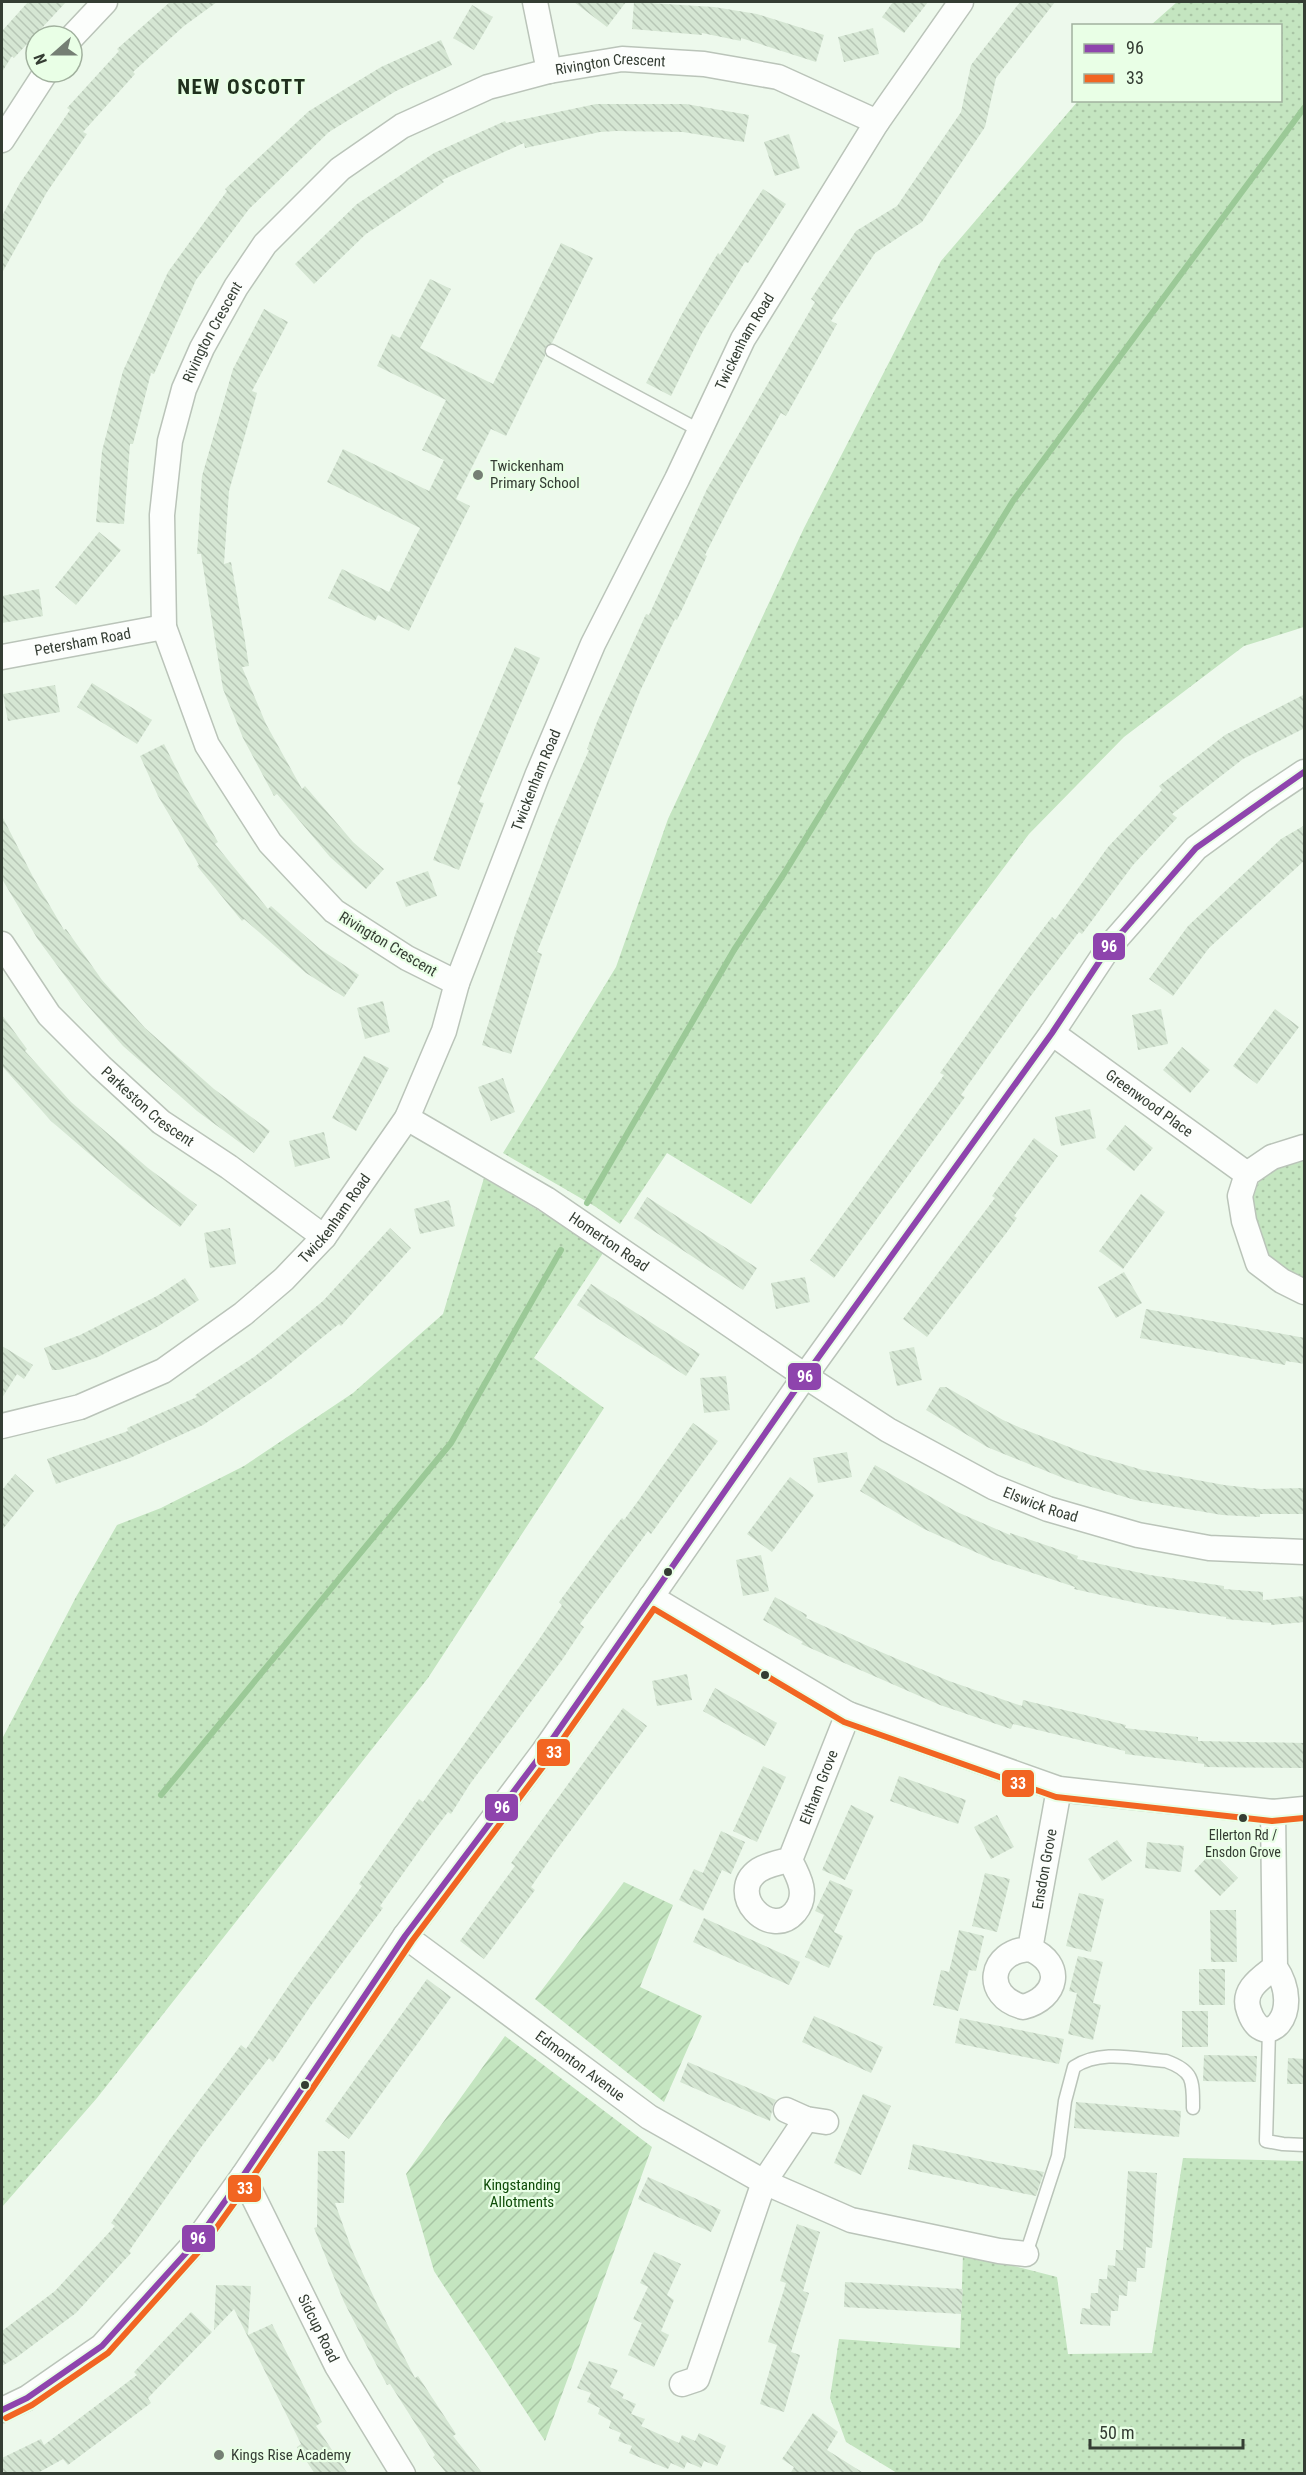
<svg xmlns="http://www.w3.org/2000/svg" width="1306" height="2475" font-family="'Roboto Condensed',sans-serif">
<defs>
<pattern id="grass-dots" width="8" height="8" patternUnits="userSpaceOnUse" patternTransform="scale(1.5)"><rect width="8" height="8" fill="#c4e5c0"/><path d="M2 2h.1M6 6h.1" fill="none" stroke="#a9c5a5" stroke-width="1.8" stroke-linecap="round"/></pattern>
<pattern id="garden-furrows" width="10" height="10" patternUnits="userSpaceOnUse" patternTransform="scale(1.5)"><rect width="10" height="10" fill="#c4e5c0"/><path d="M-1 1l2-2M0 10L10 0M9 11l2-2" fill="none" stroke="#a9c5a5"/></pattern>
<pattern id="building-back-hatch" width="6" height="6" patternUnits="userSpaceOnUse" patternTransform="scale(1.5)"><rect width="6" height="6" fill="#d5e6d3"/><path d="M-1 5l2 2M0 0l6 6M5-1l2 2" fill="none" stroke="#b7c6b6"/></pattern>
</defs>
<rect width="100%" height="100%" fill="#edf9ec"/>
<path fill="url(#grass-dots)" d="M1177,2H1304V627L1244,646L1124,737L1029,834L751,1204L667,1153L620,1224L596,1207L503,1153L616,967L668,819L804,528L941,261L1078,101L1280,100V26L1151,25Z
M1304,1157V1279L1285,1273L1267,1258L1249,1211L1258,1183L1271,1170Z
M484,1178L605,1250L534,1358L604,1408L428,1678L97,2098L2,2207V1739L76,1597L117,1525L161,1508L244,1466L353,1393L443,1314Z
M1183,2158L1304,2161V2473H897L846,2442L830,2398L839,2339L960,2348L963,2253L1057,2277L1068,2354L1152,2353Z"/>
<path fill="url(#garden-furrows)" d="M624,1882L673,1905L640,1987L702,2016L664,2102L535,1999Z
M505,2036L652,2147L545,2441L434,2271L406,2174Z"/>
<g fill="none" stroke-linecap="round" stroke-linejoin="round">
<path stroke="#9bc997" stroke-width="6" d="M587,1203L734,950L785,872L1013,501L1304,108
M161,1795L451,1443L561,1250"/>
</g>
<path fill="url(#building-back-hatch)" d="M28,2H66L14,58L12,56L2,72V31Z
M170,2H217L184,26L133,72L135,74L83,132L87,134L47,192L2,273V216L20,183L70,110L67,108L119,51L117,49Z
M574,2H626L607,27Z
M634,2L714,7L757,14L824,35L816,62L741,38V41L702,33V35L632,29Z
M893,2H928L904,33L882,17Z
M1020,2H1055L996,78L985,127L922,222L875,253L831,321L837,324L786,416L781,413L736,494L705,555L707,556L677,620L675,619L641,689L537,952L542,954L511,1054L482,1045L515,935L555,827L589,750L587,749L597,722L646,614L649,615L707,489L815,302L811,299L856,231L897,206L961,112L971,65Z
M472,5L493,17L474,50L453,38Z
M873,28L879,54L844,62L838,37Z
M441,40L452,65L396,91L329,132L249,209L196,280L154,374L151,373L133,444H130L124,524L96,522L102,451L123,371L168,272L227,191L225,189L309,111L381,67Z
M596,104H686L749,115L744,142L683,132L616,131L600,132L525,148L524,143L442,180L444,182L366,234L314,284L295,264L357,204L434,153L505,121L506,123Z
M789,134L800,168L775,176L764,142Z
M763,189L786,204L748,263L745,262L702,333L671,396L646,383L682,314L718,253L720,255Z
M561,243L593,258L552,343L545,348V356L506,436L491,429L456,499L470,506L409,631L378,615L375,621L328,598L342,569L389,592L420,528L327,482L343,449L429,491L444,460L422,450L446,400L377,366L392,334L400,338L430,279L451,289L420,348L493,384Z
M264,309L288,322L252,391L257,393L229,491L224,564L231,562L244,635L249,666L242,667L266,724L302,789L305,786L353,842L384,869L366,889L330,857L277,794L274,796L243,738L223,689L201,554H197L202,476L233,369Z
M99,532L121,550L76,605L55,587Z
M39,589L43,616L2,623V596Z
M515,647L540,658L479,802L484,803L459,870L433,860L461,786L457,784Z
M92,683L152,720L137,744L77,707Z
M55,685L60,712L8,721L3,694Z
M1305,694V728L1243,759L1172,814L1177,818L1133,865L1082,934L1079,932L1030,997L961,1095L965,1097L834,1278L810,1260L944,1075L940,1073L1023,955L1052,917L1055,920L1108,847L1162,790L1159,786L1225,735Z
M164,744L184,784L218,842L215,844L268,909L271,906L320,949L359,975L344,997L306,973L244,919L242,921L197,866L199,865L158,796L140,756Z
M2,816L33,877L64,930L66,929L102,980L145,1028L214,1089L270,1131L254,1153L197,1111L123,1046L81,998L37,938L2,879Z
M1305,825V860L1209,948L1173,996L1149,979L1188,926L1281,839Z
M428,871L437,896L406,907L396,882Z
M383,1001L390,1032L365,1039L357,1008Z
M1161,1009L1168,1044L1138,1050L1132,1015Z
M1275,1009L1299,1027L1257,1084L1233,1066Z
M2,1015L27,1049L25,1051L71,1102L148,1168L197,1205L180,1227L129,1188L51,1121L2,1066Z
M1182,1047L1210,1070L1190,1093L1163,1070Z
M364,1056L389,1068L356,1131L332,1118Z
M503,1078L515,1112L491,1121L478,1087Z
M1090,1109L1096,1138L1061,1146L1055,1117Z
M1125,1125L1153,1148L1134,1171L1106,1149Z
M324,1132L330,1158L295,1167L289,1141Z
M1034,1138L1058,1156L1014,1216L1017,1218L1007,1232L927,1337L903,1319L995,1198L992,1196Z
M1141,1194L1165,1212L1123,1269L1099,1251Z
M647,1197L757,1268L743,1290L634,1218Z
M449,1200L455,1226L420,1234L414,1209Z
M230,1228L236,1264L210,1268L204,1233Z
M390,1228L411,1248L341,1326L339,1324L271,1379L203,1425L130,1458L56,1484L47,1459L128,1431L127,1428L197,1397L195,1395L254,1357L323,1301Z
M1124,1272L1142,1303L1116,1318L1098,1287Z
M805,1277L810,1302L776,1309L771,1283Z
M185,1278L199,1300L157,1327L98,1357L59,1370H52L44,1348L80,1335L157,1296Z
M591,1284L700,1354L686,1376L577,1305Z
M1146,1309L1305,1338V1364L1286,1361L1285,1365L1140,1338Z
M2,1346L33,1365L24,1379L17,1374L2,1398Z
M914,1347L922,1380L897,1386L889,1352Z
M726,1376L730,1410L704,1413L700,1378Z
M940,1387H946L1003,1420L1023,1429L1087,1454L1143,1470L1224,1485L1261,1489L1305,1488V1514H1260V1517L1222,1515L1135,1500L1068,1480L987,1447L926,1410Z
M693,1423L718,1441L651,1534L648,1531L580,1624L584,1627L562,1660L470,1784L451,1814L448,1812L424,1844L380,1906L383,1908L312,2004L273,2062L269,2058L202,2146L129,2251L131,2253L76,2313L17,2357L2,2366V2331L55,2291L115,2226L111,2223L171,2138L241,2045L246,2049L292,1981L362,1886L359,1884L419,1799L423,1802L540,1638L562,1605L559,1602L609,1534L622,1518L624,1520L638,1501Z
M847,1452L852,1477L818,1483L813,1458Z
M875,1465L957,1512L1010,1535V1533L1078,1556L1077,1559L1150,1575L1224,1586V1589L1263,1592V1600L1305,1596V1622L1271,1625V1623L1226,1619V1617L1150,1606L1074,1589L1075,1587L993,1560L924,1529L860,1491Z
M15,1474L34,1491L2,1530V1490Z
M790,1477L814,1495L772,1552L747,1534Z
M761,1555L769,1591L743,1596L736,1560Z
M775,1597L807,1615L806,1618L881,1652L949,1681L1022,1706L1023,1700L1126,1725L1125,1728L1198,1737V1741L1305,1743V1768L1204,1767V1764L1125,1754V1751L1013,1724L1011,1729L940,1705L801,1644L803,1642L763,1620Z
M687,1674L692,1700L657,1706L652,1681Z
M715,1688L777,1723L765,1746L703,1711Z
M623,1708L647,1726L555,1852L531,1887L535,1890L484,1959L460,1941L515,1866L511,1863Z
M763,1766L786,1777L757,1842L733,1831Z
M899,1776L966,1800L958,1824L890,1801Z
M851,1805L874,1816L845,1880L822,1870Z
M997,1815L1014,1847L991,1859L974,1827Z
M721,1831L745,1842L731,1874L722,1870L703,1911L679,1900L694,1869L703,1873Z
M1117,1840L1132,1861L1102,1881L1088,1859Z
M1147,1842L1184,1846L1181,1872L1145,1868Z
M1212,1852L1238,1878L1220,1896L1194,1871Z
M985,1873L1010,1879L997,1932L972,1926Z
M830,1880L853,1890L834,1932L843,1936L829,1968L805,1957L824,1915L815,1911Z
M1079,1893L1104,1899L1091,1952L1066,1946Z
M1210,1910H1236L1237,1962H1211Z
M704,1918L800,1962L789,1985L693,1942Z
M959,1930L984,1936L976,1971L969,1970L958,2011L933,2005L941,1970L949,1972Z
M1078,1956L1103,1962L1093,2003L1101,2005L1093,2040L1068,2034L1077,1993L1069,1991Z
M1199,1969H1225V2005H1199Z
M427,1979L451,1997L349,2139L325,2121Z
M1182,2011H1208V2047H1182Z
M814,2016L883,2047L871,2073L802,2042Z
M960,2018L1064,2039L1059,2064L955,2043Z
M1204,2055L1257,2056L1256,2082L1203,2081Z
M1288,2058L1305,2059V2084H1287Z
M688,2062L776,2100L773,2105L770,2121L680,2082Z
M863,2094L891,2106L861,2175L834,2163Z
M1076,2102L1181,2111L1179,2137L1074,2128Z
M913,2144L988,2161L1044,2172L1036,2196L963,2181L908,2169Z
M318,2151H345L344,2203H335L352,2250L377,2304L415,2378L418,2376L456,2434L453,2436L483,2474H447L433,2457L435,2455L413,2420L390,2384L387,2385L379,2370L344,2302L314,2228L317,2227Z
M1128,2171L1157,2173L1152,2248L1146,2247L1145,2268H1137L1136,2282L1128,2281L1127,2296L1119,2295L1118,2311H1111L1110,2326L1080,2324L1082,2308L1090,2309L1091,2293H1098L1099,2279H1107L1108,2265L1115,2266L1116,2250H1123Z
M648,2177L721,2210L711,2232L638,2199Z
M797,2224L820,2232L803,2291L809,2293L791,2352L800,2355L784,2412L760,2404L777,2345L768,2342L786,2283L780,2281Z
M654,2252L681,2264L667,2295L674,2300L661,2331L669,2335L654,2367L628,2355L642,2323L633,2319L648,2287L640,2283Z
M845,2282L963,2289L961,2314L844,2307Z
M216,2285L251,2286L248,2335L272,2324L322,2422L316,2426L348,2474H315L297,2447L301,2444L234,2309L214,2330Z
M191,2312L212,2332L148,2398L151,2403L68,2465L63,2459L36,2474H2V2458L41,2439L44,2445L137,2375L134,2372Z
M589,2361L618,2370L610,2387L624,2394L622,2398L636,2404L631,2414L645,2419L641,2426L679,2443L682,2435L695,2441L699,2433L726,2446L717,2466L704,2461L701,2468L687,2462L684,2469L671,2463L668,2469L629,2453L632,2446L618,2441L621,2433L609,2428L611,2421L598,2414L600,2408L587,2402L591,2393L577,2388Z
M813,2413L838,2432L827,2450L865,2474H790L794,2467L782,2459Z"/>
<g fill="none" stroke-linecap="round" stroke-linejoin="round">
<defs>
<path id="lane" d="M552,351L699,430
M1269,2030L1266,2141L1283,2144L1304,2145
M1026,2254L1058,2156L1065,2101L1074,2067C1101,2049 1136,2059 1166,2061C1194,2071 1193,2081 1193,2108"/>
<g id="street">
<path d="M535,2L549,71"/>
<path d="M72,37L105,2"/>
<path d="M2,140L46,72"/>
<path id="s1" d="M2,657L164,627"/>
<path id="s2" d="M2,944L49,1015L101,1067L161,1122L229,1167L324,1237"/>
<path id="s3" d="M457,983L407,958L334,911L270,843L207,745L164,627L162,515L170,441L184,389L202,348L236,287L265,244L340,169L402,126L488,87L549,71L622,59L704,64L778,77L877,122"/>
<path id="s4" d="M1052,1033L1247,1174"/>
<path id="s5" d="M407,1118L546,1199L805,1376L888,1430L993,1487L1048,1509L1138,1535L1209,1548L1304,1552"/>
<path d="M1304,1147L1272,1157L1247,1174L1240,1196L1244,1221L1258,1263L1282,1281L1304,1292"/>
<path id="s6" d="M2,1426L80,1407L163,1371L243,1314L284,1279L324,1237L407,1118L444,1031L457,983L537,776L593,644L677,479L743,339L877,122L961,2"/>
<path d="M651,1597L848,1714L1059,1789L1273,1812L1304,1809"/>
<path d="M1273,1812L1275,1967C1306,2013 1264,2055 1249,2011C1241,1990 1261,1978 1275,1967"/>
<path id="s7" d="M790,1860C780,1862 767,1865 759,1870C725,1893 770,1941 795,1912C809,1895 799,1877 790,1860L848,1714"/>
<path id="s8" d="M405,1936L649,2117L764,2182L851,2220L999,2251L1026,2254"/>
<path id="s9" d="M1030,1949C989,1951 982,1996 1023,2007C1058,1998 1065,1964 1030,1949L1059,1789"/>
<path d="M786,2110L806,2119L826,2122"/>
<path id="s10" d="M243,2176L337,2366L403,2474"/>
<path d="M682,2384L697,2379L764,2182L806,2119"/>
<path d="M2,2410L27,2398L102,2346L195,2243L243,2176L405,1936L544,1751L805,1376L1052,1033L1109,947L1196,848L1259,802L1304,772"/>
</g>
</defs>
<use href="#lane" stroke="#bac4b9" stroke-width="15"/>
<use href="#street" stroke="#bac4b9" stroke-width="27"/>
<use href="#lane" stroke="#fcfefc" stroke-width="12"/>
<use href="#street" stroke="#fcfefc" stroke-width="24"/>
<defs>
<path id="bus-1" d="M2,2410L27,2398L102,2346L195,2243L243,2176L405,1936L544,1751L805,1376L1052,1033L1109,947L1196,848L1304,772"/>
<path id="bus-2" d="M6,2418L32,2405L108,2353L202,2248L250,2181L412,1941L551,1756L654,1609L844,1722L1056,1797L1272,1821L1304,1818"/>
</defs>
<use href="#bus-1" stroke="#e9ffe6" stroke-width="10"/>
<use href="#bus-2" stroke="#e9ffe6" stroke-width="10"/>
<use href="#bus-1" stroke="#8e44ad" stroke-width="6"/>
<use href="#bus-2" stroke="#f26522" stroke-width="6"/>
</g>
<g fill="#757f74" stroke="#e9ffe6" stroke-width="2">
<circle cx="478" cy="475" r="6"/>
<circle cx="219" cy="2455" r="6"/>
</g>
<g fill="#343d33" stroke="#e9ffe6" stroke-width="2">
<circle cx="668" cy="1572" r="5"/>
<circle cx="765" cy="1675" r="5"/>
<circle cx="1243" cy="1818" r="5"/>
<circle cx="305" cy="2085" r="5"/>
</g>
<g text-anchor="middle" stroke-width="4.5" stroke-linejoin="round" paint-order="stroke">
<g font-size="14" fill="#343d33" stroke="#e9ffe6">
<text x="1243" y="1840">Ellerton Rd /<tspan x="1243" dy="17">Ensdon Grove</tspan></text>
</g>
<g font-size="15" fill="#343d33" stroke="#e9ffe6">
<text dy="5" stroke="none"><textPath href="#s3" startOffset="1286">Rivington Crescent</textPath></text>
<text dy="5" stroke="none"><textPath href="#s3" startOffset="782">Rivington Crescent</textPath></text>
<text dy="5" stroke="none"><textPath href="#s6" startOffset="1374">Twickenham Road</textPath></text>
<text dy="5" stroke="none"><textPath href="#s1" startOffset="82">Petersham Road</textPath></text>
<text dy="5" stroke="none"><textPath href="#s6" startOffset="888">Twickenham Road</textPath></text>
<text transform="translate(388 944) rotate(31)" y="5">Rivington Crescent</text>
<text dy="5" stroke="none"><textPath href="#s4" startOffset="120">Greenwood Place</textPath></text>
<text dy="5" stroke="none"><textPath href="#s2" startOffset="220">Parkeston Crescent</textPath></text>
<text dy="5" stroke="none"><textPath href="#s6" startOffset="402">Twickenham Road</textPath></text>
<text dy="5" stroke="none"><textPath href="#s5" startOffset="237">Homerton Road</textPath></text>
<text dy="5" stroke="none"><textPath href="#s5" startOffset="744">Elswick Road</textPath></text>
<text dy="5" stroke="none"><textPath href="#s7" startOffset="260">Eltham Grove</textPath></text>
<text dy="5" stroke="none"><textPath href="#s9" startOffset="258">Ensdon Grove</textPath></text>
<text dy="5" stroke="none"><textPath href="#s8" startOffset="218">Edmonton Avenue</textPath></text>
<text dy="5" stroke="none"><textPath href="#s10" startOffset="170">Sidcup Road</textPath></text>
</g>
<g font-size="15" fill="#343d33" stroke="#e9ffe6" text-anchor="start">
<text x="490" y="471">Twickenham<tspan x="490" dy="17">Primary School</tspan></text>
<text x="231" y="2460">Kings Rise Academy</text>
</g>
<g font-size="15" fill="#0e4c08" stroke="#e9ffe6">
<text x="522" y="2190">Kingstanding<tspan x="522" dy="17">Allotments</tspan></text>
</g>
<g font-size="21" font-weight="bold" letter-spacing="1.5" fill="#20301e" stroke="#e9ffe6">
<text x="242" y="94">NEW OSCOTT</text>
</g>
</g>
<g stroke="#e9ffe6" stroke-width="2">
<rect x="1092" y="932" width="34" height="29" rx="6" fill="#8e44ad"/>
<rect x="787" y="1362" width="35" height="29" rx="6" fill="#8e44ad"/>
<rect x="536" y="1738" width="35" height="29" rx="6" fill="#f26522"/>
<rect x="1001" y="1769" width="34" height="29" rx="6" fill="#f26522"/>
<rect x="484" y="1793" width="35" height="29" rx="6" fill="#8e44ad"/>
<rect x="227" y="2174" width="35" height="29" rx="6" fill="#f26522"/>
<rect x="181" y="2224" width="35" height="29" rx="6" fill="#8e44ad"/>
</g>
<g font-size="16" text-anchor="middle" font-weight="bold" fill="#fff">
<text x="1109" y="952">96</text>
<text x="805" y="1382">96</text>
<text x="554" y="1758">33</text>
<text x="1018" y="1789">33</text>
<text x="502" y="1813">96</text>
<text x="245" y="2194">33</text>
<text x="198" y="2244">96</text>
</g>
<rect width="1306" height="2475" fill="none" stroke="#343d33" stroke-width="6"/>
<rect x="1072" y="24" width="210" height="78" fill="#e9ffe6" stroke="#a1b19e" stroke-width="1.5"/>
<rect x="1084" y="44" width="30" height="9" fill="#8e44ad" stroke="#a1b19e" stroke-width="1.5"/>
<text x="1126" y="54" font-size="18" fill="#343d33">96</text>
<rect x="1084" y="74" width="30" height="9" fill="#f26522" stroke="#a1b19e" stroke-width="1.5"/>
<text x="1126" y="84" font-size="18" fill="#343d33">33</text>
<g transform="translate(54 54) rotate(249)"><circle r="28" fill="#e9ffe6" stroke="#a1b19e" stroke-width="1.5"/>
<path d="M0-4.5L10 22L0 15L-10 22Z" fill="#757f74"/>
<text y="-9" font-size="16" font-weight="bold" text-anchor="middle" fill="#343d33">N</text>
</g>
<path d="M1090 2439v9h153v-9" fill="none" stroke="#343d33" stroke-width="3"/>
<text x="1099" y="2439" font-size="18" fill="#343d33" stroke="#e9ffe6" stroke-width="4.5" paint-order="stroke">50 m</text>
</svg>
